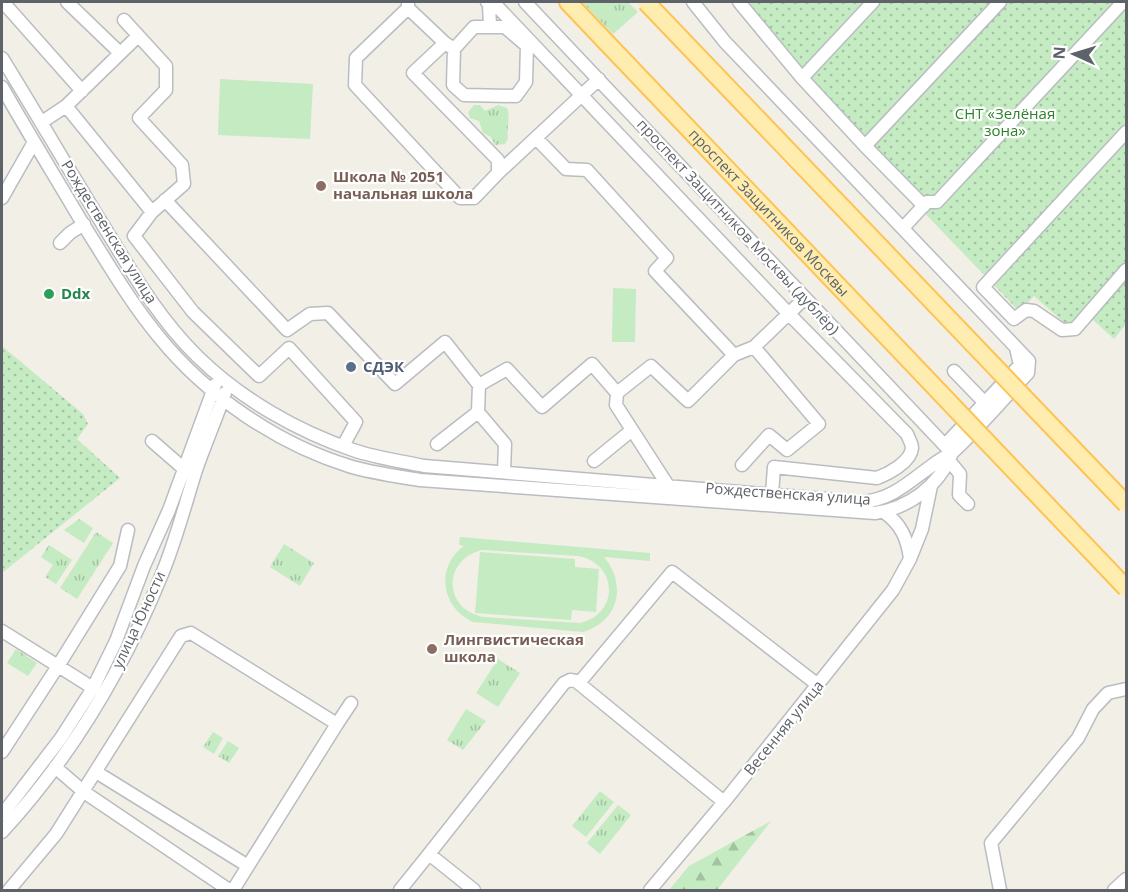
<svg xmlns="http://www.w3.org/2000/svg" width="1128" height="892" font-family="'Open Sans',sans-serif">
<defs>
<pattern id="grass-dots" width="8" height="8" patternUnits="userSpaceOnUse" patternTransform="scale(1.5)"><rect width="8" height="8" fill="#c4ebc1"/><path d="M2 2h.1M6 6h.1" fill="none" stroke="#a2c2a1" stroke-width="1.8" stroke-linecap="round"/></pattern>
<pattern id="forest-firs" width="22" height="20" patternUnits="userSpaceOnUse" patternTransform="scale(1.5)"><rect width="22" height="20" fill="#c4ebc1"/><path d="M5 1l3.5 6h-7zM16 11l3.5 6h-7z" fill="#a2c2a1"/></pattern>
<pattern id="park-tufts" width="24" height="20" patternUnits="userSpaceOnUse" patternTransform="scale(1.5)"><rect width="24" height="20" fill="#c4ebc1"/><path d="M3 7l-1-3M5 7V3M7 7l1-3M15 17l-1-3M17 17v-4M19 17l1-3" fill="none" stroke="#a2c2a1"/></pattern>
</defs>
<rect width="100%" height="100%" fill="#f2efe7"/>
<path fill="url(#grass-dots)" d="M752,2H1126V324L1114,339L1082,310L1069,327L1034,296L1019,311L797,81L741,14Z
M2,346L83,414L88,424L77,439L120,478L2,573Z"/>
<path fill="url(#forest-firs)" d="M771,821L717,890H669L689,866Z"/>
<path fill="url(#park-tufts)" d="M582,2H628L638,12L613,34Z
M474,105H480L485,111L498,105L507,108C511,118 506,128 508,138L505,144L495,145L491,137L483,133L479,121L470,118L468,112Z
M79,519L93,528L84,543L64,530Z
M96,532L113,543L77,599L60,588Z
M284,544L314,563L300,586L270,567Z
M49,545L72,560L56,584L45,577L53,565L41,557Z
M16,649L37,663L28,676L7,663Z
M498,659L520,673L498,707L476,693Z
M466,709L486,721L463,750L447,740Z
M213,732L223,738L214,754L203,747Z
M228,741L239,748L229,763L218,756Z
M600,791L614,802L586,837L572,826Z
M618,805L631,815L600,854L587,843Z"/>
<path fill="#c4ebc1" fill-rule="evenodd" d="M220,79L313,84L310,139L218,135Z
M613,288L636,289L635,342H612Z
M460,537L650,553V561L604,557C627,585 619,621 583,632L473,622C441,607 435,567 464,546L459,545ZM482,550L578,556C618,563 620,614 580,623L484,617C443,610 442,560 482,550Z
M480,552L575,559V567L599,569L596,612L572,610L571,620L475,613Z"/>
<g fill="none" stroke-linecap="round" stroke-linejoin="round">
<defs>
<path id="minor" d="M3,2L82,91
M67,2L120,53
M408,2V8L445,43L413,73L498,160V173L474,198H460L355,85L356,58L408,8
M487,2L489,4L490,27
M493,2L788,313L907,434C909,439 912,444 912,448C911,462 888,474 877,478L774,467L772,494
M525,2L952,453
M739,2L802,78L865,146L924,206
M445,43L454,49L453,85L464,95L516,96L526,82L527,46L505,27H474L454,49
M2,58C36,113 69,170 103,225C131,271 159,319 198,357C241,399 297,431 353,450C376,458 401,461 424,466L861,502C892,500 910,481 934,464C940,459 948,456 954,451C980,427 1003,399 1028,373L1029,361L725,42L693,2
M802,78L873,2
M2,87C28,133 56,178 83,224C107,262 130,302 159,337C206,395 277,444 349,466C372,473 396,476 420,480L875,513C909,508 939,486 952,453
M66,106L138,36
M42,122L66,106L152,212L184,184L182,165L139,118L166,90V66L124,20
M1126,132L983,287L1014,319L1026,310L1034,311L1062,330L1075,329L1126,270
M536,138L566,169L587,170L667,258L655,271L734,355L754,347
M865,146L1000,2
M498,173L599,79
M2,198L34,142
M165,200L287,330L310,314L328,313L395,384L445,342L479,385L507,369L542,407L592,364L617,393L651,366L688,401L734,355
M152,212L134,236L193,312L259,376L289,348L356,422L343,446
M903,228L927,202H937L1123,2
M60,243L70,233L84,224
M954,371L985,403
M479,385L478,412L505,444L504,472
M617,393L616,405L667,484
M152,441L183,468
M437,444L478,412
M945,445L1020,365L1016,348
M946,457L960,474L959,495L968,504
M594,461L632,430
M742,465L769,435L787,450L819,424L754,347L805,298
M884,512C901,524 907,538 910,558
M2,631L58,666L120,566L128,530
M579,683L672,572L818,685
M337,724L351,703
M2,752L58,666L93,688
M55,767L84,792L229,890
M96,772L248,866L233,890
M2,815L61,738L93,688L116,641L144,566L169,510L215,385
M2,832C70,758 124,668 162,574C176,540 185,505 196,470C205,444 216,419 225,393
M429,854L564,683L570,680L576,681L724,802
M9,890L56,834L181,636L191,633L337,724L248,866
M400,890L429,854L474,890
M650,890L724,802L893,590L910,559L922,529L931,486
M1000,890L991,843L1078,738L1093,709L1108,693L1126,689
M1114,890L1126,879"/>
<path id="major" d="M568,2L606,42"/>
</defs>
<use href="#minor" stroke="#b9bdc1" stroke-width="15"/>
<use href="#major" stroke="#ffc353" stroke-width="20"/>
<use href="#minor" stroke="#fff" stroke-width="12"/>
<use href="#major" stroke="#ffedaf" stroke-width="16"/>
<defs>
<g id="major-bridge">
<path d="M646,2L1126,504"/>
<path id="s1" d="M606,42L1126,588"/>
</g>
</defs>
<use href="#major-bridge" stroke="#ffc353" stroke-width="20" stroke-linecap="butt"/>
<use href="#major-bridge" stroke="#ffedaf" stroke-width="16"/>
</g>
<g fill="#8d6e63" stroke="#fff" stroke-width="2">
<circle cx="321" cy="186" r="6"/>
<circle cx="432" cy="649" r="6"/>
</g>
<circle fill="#2e9e5b" stroke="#fff" stroke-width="2" cx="49" cy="294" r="6"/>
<circle fill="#5c6f8a" stroke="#fff" stroke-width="2" cx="351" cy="367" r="6"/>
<g text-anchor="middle" stroke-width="4.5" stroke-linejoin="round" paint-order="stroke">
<g font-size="15" fill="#2d822b" stroke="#fff">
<text x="1005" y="119">СНТ «Зелёная<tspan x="1005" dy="17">зона»</tspan></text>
</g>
<g font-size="15" font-weight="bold" fill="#785e54" stroke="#fff" text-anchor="start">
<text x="333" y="182">Школа № 2051<tspan x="333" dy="17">начальная школа</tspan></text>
<text x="444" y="645">Лингвистическая<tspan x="444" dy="17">школа</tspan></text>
</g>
<g font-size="15" fill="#5e6369" stroke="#fff">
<text dy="5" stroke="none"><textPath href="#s1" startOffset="236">проспект Защитников Москвы</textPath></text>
<text transform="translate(738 227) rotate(47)" y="5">проспект Защитников Москвы (дублёр)</text>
<text transform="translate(109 232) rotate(58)" y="5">Рождественская улица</text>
<text transform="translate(788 494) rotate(4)" y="5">Рождественская улица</text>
<text transform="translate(139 620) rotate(-65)" y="5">улица Юности</text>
<text transform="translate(784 728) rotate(-51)" y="5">Весенняя улица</text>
</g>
<g font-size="15" font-weight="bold" fill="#27864d" stroke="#fff" text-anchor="start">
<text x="61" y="299">Ddx</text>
</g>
<g font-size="15" font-weight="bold" fill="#4e5e75" stroke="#fff" text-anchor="start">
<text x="363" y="372">СДЭК</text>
</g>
</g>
<rect width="1128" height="892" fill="none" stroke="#5e6369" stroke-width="6"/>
<g transform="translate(1074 54) rotate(274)" stroke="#ffffff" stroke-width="4.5" paint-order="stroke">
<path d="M0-4.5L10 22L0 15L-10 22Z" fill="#5e6369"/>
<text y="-9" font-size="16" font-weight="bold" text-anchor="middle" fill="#5e6369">N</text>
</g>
</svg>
